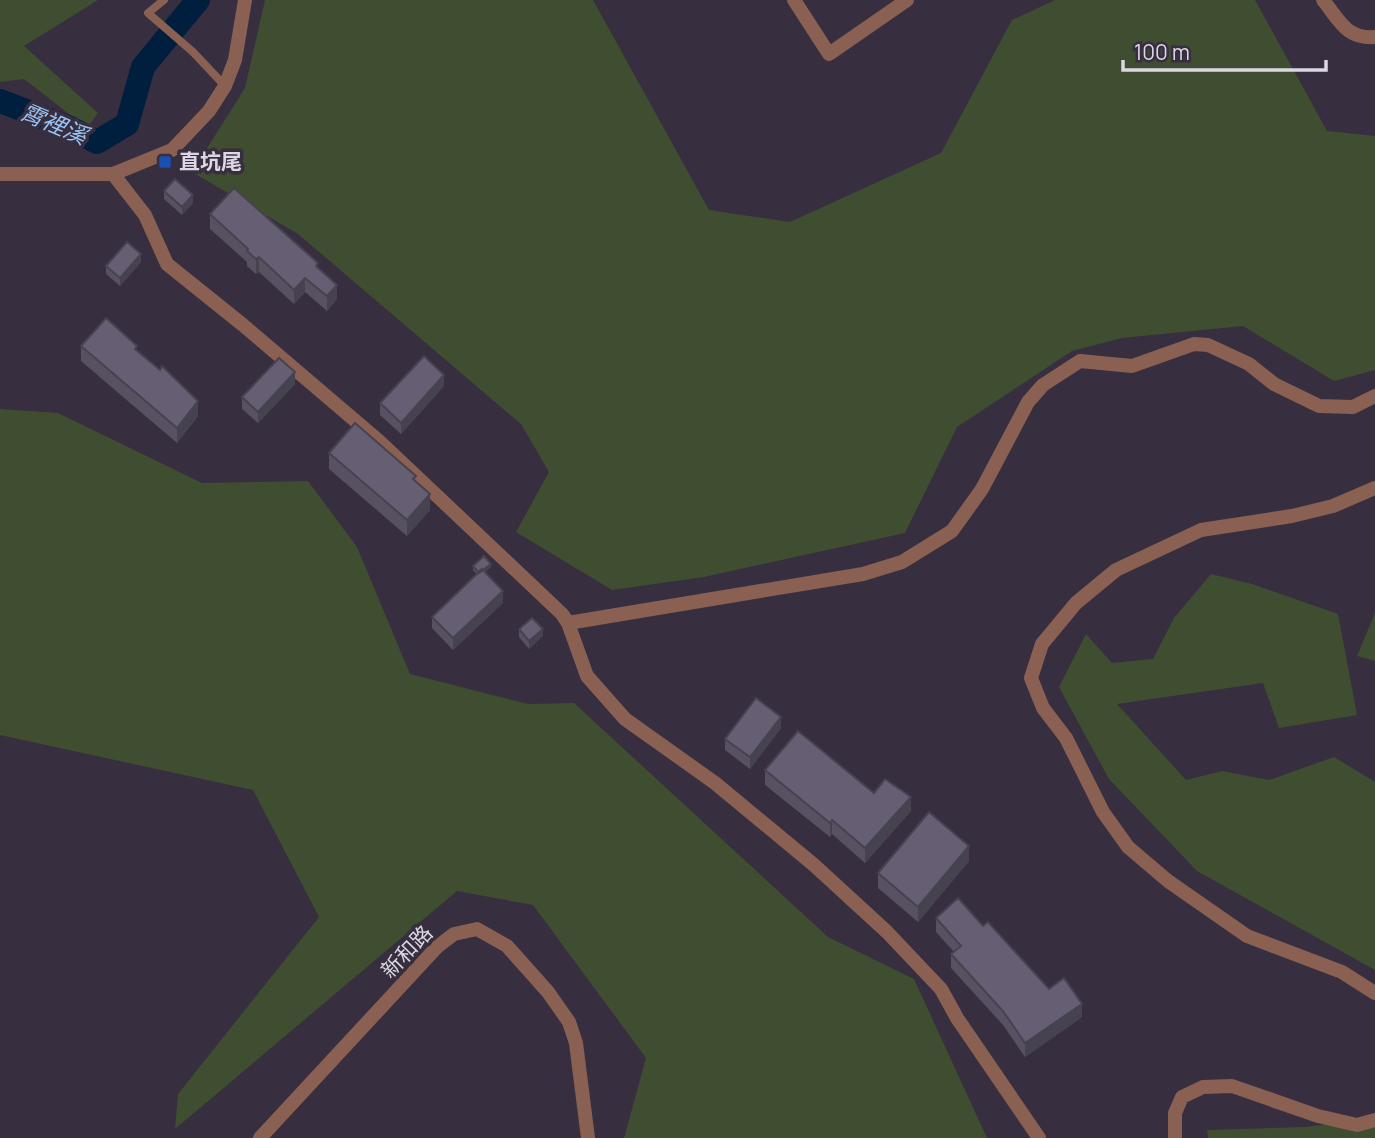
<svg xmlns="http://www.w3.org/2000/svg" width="1375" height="1138" font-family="Manrope,'Noto Sans TC',sans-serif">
<rect width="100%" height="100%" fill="#372e40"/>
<path fill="#3f4e30" d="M0,0H98L24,46L98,113L87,128L24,79L0,82Z
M265,0H593L709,210L790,222L941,153L1012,20L1055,0H1255L1327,131L1375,136V370L1334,381L1243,326L1122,338L1072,351L957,427L905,533L704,577L612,590L516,532L549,472L521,424L298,234L192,172L245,88Z
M0,409L58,413L202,483L308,481L357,547L410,674L528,704L574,703L828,937L914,979L987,1138H624L646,1058L533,905L457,891L175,1129L178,1094L319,917L253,790L0,735Z
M1211,574L1252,584L1338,614L1357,715L1279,728L1263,683L1117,704L1186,780L1222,771L1269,780L1334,757L1375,782V970L1197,871L1109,779L1059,687L1086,634L1112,663L1153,659L1174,618Z
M1375,613V661L1357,656Z
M1375,1118V1138H1208L1207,1130L1306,1127Z"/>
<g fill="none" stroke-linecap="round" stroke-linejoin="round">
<path stroke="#001e3e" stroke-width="24" d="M0,101L70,128L97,142L127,124L143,67L198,0"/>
<path stroke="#8a6053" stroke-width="8" d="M164,0L148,13L193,52L225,86"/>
<path stroke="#8a6053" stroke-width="14" d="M794,0L829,54L907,0
M1323,0C1339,20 1346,39 1375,37
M113,174L145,215L167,264L243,325L379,441L562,614L568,623L587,676L625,719L715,783L814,865L887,932L941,989L957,1018L1039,1138
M1375,488L1333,506L1292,516L1201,530L1116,570L1076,603L1042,644L1031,678L1043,708L1066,738L1103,812L1128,847L1168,881L1247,936L1342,972L1375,993
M568,623L863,574L902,562L952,531L982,489L1028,402L1043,385L1080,361L1132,366L1194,344L1208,345L1249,364L1274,384L1319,406L1353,407L1375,396
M260,1138L437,947L454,934L477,929L507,946L548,992L569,1022L576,1043L588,1138
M1175,1138V1113L1182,1097L1203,1087L1232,1086L1318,1116L1357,1125L1375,1120"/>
<path stroke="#8a6053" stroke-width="14" d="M0,174H113L172,150L209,111L225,86L235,60L245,0"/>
</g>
<path fill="#585162" d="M164,191L193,203L182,215L164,199Z
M210,214L318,268L337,299L327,311L305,292L294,304L259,272L256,274L247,266V262L210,229Z
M141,262L120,286L106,274V266Z
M81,346L137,350L198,416L177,443L81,361Z
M295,384L258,423L242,409V397Z
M444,386L401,434L380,415V403Z
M329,453L416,482L430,510L407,536L329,469Z
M473,566L491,567L485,572L503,603L453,650L432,628V617L477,574L473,570Z
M519,629L543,636L529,649L519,637Z
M781,728L750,769L725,750V739Z
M765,770L874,793L911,811L865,863L832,834L830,837L765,785Z
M969,861L918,922L878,888V873Z
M936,918L983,926L1049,989L1082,1017L1025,1057L1003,1025L951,968V954L954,952L936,932Z"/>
<path fill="#474250" d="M193,195V203L182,215V207Z
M141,254V262L120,286V278Z
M259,257V272L256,274V259Z
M305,278V292L294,304V290Z
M337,285V299L327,311V296Z
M295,372V384L258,423V412Z
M444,375V386L401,434V423Z
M198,401V416L177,443V428Z
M430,494V510L407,536V520Z
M491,564V567L480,577V573Z
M503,591V603L453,650V638Z
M543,629V636L529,649V641Z
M781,717V728L750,769V757Z
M911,797V811L865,863V848Z
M832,820V834L830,837V823Z
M969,846V861L918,922V907Z
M1082,1004V1017L1025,1057V1043Z"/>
<path fill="#665e72" stroke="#474250" stroke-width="2" d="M175,179L193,195L182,207L164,191Z
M234,188L318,263L316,266L337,285L327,296L305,278L294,290L259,257L256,259L247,251L248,249L210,214Z
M127,242L141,254L120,278L106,266Z
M106,318L137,346L135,349L160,370L162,366L198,401L177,428L81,346Z
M424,356L444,375L401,423L380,403Z
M279,358L295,372L258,412L242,397Z
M355,423L416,476L413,479L430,494L407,520L329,453Z
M484,556L491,564L479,573L473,566Z
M482,569L503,591L453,638L432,617Z
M532,618L543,629L529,641L519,629Z
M756,698L781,717L750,757L725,739Z
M798,731L874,793L885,779L911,797L865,848L832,820L830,823L765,770Z
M929,812L969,846L918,907L878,873Z
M958,898L983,926L988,922L1049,989L1064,978L1082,1004L1025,1043L1003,1011L951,954L961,946L936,918Z"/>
<rect fill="#1a4fb4" stroke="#372e40" stroke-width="2.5" x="158" y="155" width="14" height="14" rx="3.5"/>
<g text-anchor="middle" stroke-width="7" stroke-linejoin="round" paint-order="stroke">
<g font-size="21" font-weight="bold" fill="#dcd7e2" stroke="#372e40" text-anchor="start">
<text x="179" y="169">直坑尾</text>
</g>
<g font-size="21" fill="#dcd7e2" stroke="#372e40">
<text transform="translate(407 952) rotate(-46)" y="7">新和路</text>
</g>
<g font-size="23" font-style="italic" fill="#99c4f3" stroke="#372e40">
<text transform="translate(54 124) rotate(23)" y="8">霄裡溪</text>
</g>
</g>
<path d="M1123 60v10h203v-10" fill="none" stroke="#dcd7e2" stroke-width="3.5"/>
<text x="1134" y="60" font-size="21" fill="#dcd7e2" stroke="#372e40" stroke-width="5" paint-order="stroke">100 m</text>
</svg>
